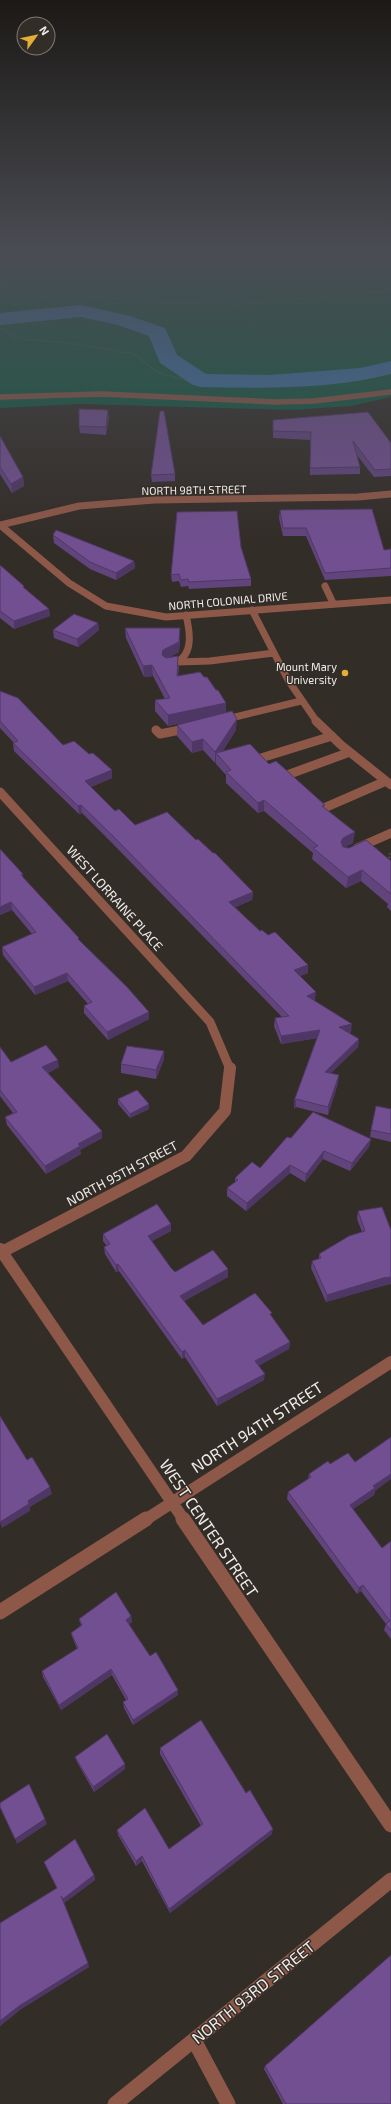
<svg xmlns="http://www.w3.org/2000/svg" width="391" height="2104" font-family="'Exo 2',sans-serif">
<rect width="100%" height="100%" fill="#332d28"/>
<path fill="#125b42" d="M0,248H391V397L351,406L293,410L81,404L0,408Z"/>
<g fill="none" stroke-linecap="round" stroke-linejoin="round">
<path fill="#3c78b0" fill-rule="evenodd" d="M81,305L130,316L165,328L177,355L206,374L270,375L360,368L391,361V374C329,390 265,388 201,387L193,385L160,363L149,336L118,325L81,317L0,325V313Z"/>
<path stroke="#716b67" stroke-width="1.5" stroke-dasharray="0.5 1.5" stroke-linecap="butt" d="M0,267L9,273V277L0,286
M0,298L80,296L174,303L239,304L391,291
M0,329H4L13,336L30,340L70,343L134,354L159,373L192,382
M351,380L391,373"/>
<path stroke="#716b67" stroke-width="2" stroke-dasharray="1 2.5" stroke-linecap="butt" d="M388,861L390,856L389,851"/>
<path stroke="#8d5848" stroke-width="5.5" d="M0,397L102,394L276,402L314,401L391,392"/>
<path stroke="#8d5848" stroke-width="7" d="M0,525L69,583L106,606L166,617L391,600
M0,525L79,506L154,500L358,497L391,494
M325,586L333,603
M252,610L288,680L317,722
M178,662L210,661L274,653
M175,663C194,655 190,632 186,615
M223,720L301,701"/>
<path stroke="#8d5848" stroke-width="9" d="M316,721L341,745L391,785
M156,730L160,734L190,728
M261,758L332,736
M287,775L350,752
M0,792L210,1022L230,1069
M324,808L386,781
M357,848L391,833"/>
<path stroke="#8d5848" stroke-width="12" d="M0,1249L184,1520
M0,1253L186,1156L225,1111L230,1068
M145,1520L391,1362"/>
<path stroke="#8d5848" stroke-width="15" d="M183,1519L391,1825
M0,1612L146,1519
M194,2040L228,2104
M115,2104L391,1880"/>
</g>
<path fill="#61447c" d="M109,417L106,435L80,433L79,426Z
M273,420L391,443V476L374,477L356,454L360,467V474L310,475V440L273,438Z
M0,436L23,477L24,486L12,493L0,474Z
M175,474V481L152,482L151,475Z
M280,510L384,550L391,549V576L325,580L306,536H283L279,518Z
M53,535L134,561L135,568L116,580L90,569L54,543Z
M241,547L251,579V586L189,589L188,586L181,587L179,581L172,582L171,575Z
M0,565L24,588L49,609L50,616L14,629L0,618Z
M98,623L99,630L78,647L54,638L53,630Z
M125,628L180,639L179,652L168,658L179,667L178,676L226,713L236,730L222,752L269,764L325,808L353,843L345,847L391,861V911L387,907L388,904L361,881L346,888L312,859L313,853L264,811L258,813L226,783V775L216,764V762L215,763L203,750L192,753L177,736V725L206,718L168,726L155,711V700L165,699L153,676L144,677L126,638Z
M0,691L63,745L112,778L91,787L115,811L135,825L196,840L253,892L252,900L235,907L260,931L308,973L300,976L315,1000H314L351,1032L349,1033L359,1039L358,1047L331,1073L338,1083L328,1115L296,1107L294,1109V1101L317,1038L281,1044L274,1026L275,1018L282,1017L113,844L82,813L79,814L14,751L13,743H14L0,728Z
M23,874V878L149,1019L108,1040L84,1013V1006L88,1004L68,981L35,995L3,955L2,947L32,934L12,910L0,915Z
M0,1047L11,1062L59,1067L48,1073L102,1131V1138L80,1150L81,1154L46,1174L7,1125L5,1117L13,1113L0,1096Z
M164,1051V1059L156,1079L121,1073V1064Z
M118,1099L149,1104V1109L130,1118L118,1104Z
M391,1109V1142L370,1137L371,1130Z
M291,1138L371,1139L369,1147L350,1171L323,1159L305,1182L290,1173L246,1211L227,1196V1188L235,1182V1178L260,1168Z
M358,1211L391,1230V1284L382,1286L326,1302L311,1268L312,1261L319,1259V1254L362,1232L357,1219Z
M171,1231L152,1241L171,1268L175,1272L228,1269V1277L184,1301L203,1325L271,1317L290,1342L289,1349L259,1365L264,1380L217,1406L185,1357L182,1359L119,1271L116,1272L105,1254L104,1247L107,1246L103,1241V1234Z
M330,1464L375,1491L374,1495L353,1509L382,1548L391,1541V1639L384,1630L386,1624L361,1591L357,1594L287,1499L288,1492L308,1479L309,1474Z
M131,1616L132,1622L129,1624L150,1656L178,1690V1695L133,1725L124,1708L123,1702L126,1700L112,1675L61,1710L43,1677L42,1671L77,1649L73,1639L71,1633L81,1626L79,1619Z
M160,1748L246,1793L272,1834L170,1913L142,1861L136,1866L118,1835L117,1830L169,1849L201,1826L160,1754Z
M75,1757L125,1764V1769L94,1792L77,1762Z
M44,1862L94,1875L95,1880L64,1903L89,1967L21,2009L0,2026V1923L57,1888Z
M265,2066L391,2104H283L264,2069Z"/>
<path fill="#4f3765" d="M108,410L109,417L106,435V427Z
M23,477L24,486L12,493L11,484Z
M134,561L135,568L116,580V573Z
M49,609L50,616L14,629V621Z
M98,623L99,630L78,647L77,639Z
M180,628L179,652L163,661L162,655L163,650Z
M152,665L153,676L144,677L143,666Z
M226,703V714L168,726V715Z
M237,719L236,730L219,757L216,753V762L215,763V752Z
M203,739V750L192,753V742Z
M112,770V778L85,789V781Z
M264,800V811L258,813V803Z
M81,805L82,813L79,814L78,806Z
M355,832L353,843L341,849V842L343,838Z
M362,870L361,881L346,888L348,877Z
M253,892L252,900L229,910V902Z
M11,902L12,910L0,915V907Z
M308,965V973L294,978V970Z
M67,973L68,981L35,995L34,987Z
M316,992L315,1000L306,1004L307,996Z
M149,1012V1019L108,1040L107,1032Z
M352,1024L351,1032L338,1034L339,1027Z
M320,1030L319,1038L281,1044V1036Z
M359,1039L358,1047L324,1080L325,1072Z
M164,1051V1059L156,1079V1070Z
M58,1060L59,1067L44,1075L42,1067Z
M339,1075L338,1083L328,1115V1107Z
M296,1099V1107L294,1109V1101Z
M149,1104V1109L130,1118V1114Z
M102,1131V1138L80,1150L81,1154L46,1174L45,1166L78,1144Z
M371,1139L369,1147L350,1171L352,1163Z
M324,1151L323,1159L305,1182L306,1174Z
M290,1165V1173L246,1211L247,1203Z
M171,1224V1231L148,1243V1236Z
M118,1264L119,1271L116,1272V1265Z
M228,1269V1277L180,1303V1296Z
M391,1277V1284L382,1286L326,1302L327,1295L383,1278Z
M290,1342L289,1349L255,1368V1361Z
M185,1350V1357L182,1359V1352Z
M265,1374L264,1380L217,1406V1399Z
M391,1474V1479L375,1491L374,1495L348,1512L350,1505L373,1486Z
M50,1487L52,1494L30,1507V1511L2,1528L0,1522L28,1501Z
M363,1585L361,1591L357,1594L359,1588Z
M131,1616L132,1622L127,1626L126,1620Z
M111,1669L112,1675L61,1710L59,1705Z
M178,1690V1695L133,1725V1720Z
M125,1764V1769L94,1792L93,1787Z
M45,1819L47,1824L17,1844L15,1839Z
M273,1829L272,1834L170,1913L169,1909Z
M142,1856V1861L136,1866V1861Z
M94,1875L95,1880L64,1903L63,1899Z
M88,1963L89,1967L21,2009L0,2026V2021L19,2006Z"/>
<path fill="#714f90" stroke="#4f3765" d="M79,409L108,410L106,427L79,426Z
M160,411H164L175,474L151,475Z
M368,412L391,443V469L375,470L353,441L360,467L310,468L311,432L273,431V420Z
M0,436L23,477L11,484L0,467Z
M372,509L384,550L391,549V568L325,573L306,528H283L280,510Z
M237,511L241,547L251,579L189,582L188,579L181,580L179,574L171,575L177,512Z
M56,530L134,561L116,573L90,562L53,535Z
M0,565L24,586L23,587L49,609L14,621L0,611Z
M74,614L98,623L77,639L53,630Z
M125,628H180L179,642L163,650L162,655L166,658L178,656L177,676L200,672L204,677H207L216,690H218L226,703L168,715L155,700L170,698L152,665L143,666Z
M0,691L18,698L63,745L74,741L89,754L93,753L112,770L85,781L115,811L119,809L135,825L167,812L196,840L198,839L213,853H215L253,892L229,902L260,931L262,930L268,935L275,932L308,965L294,970L316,992L307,996L352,1024L339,1027L359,1039L325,1072L339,1075L328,1107L296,1099L294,1101L320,1030L281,1036L275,1018L289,1016L113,836L81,805L78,806L13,743L18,741L0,721Z
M232,711L237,719L215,752L203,739L192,742L177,725Z
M250,744L269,764L276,761L325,805L322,806L355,832L343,838L341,842L343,847L349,848L366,840L391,861V894L362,870L348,877L313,848L318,846L264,800L258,803L226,772L231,770L216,753Z
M0,849L23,874L21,875L79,938L78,939L127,987L149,1012L107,1032L84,1006L92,1002L67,973L34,987L2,947L36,932L11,902L0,907Z
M46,1045L58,1060L42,1067L102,1131L78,1144L80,1146L45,1166L5,1117L17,1112L0,1090V1047L11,1062Z
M127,1046L164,1051L156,1070L121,1064Z
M137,1090L149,1104L130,1114L118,1099Z
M376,1106L391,1109V1134L371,1130Z
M313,1112L371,1139L352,1163L324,1151L306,1174L290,1165L247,1203L227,1188L238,1180L235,1178L252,1162L260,1168L287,1137L291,1138Z
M157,1204L171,1224L148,1236L171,1268L175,1272L213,1250L228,1269L180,1296L203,1325L255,1293L272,1313L270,1314L290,1342L255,1361L265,1374L217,1399L185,1350L182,1352L118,1264L116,1265L104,1247L110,1244L103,1234Z
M382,1207L391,1230V1277L383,1278L327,1295L312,1261L321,1258L319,1254L349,1236L365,1231L358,1211Z
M0,1416L27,1460L32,1457L50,1487L28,1501L29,1504L0,1522Z
M391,1437V1474L373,1486L375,1488L350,1505L382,1548L391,1541V1631L386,1624L390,1621L363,1585L359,1588L288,1492L311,1477L309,1474L328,1461L330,1464L348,1453L355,1462Z
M116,1592L131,1616L126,1620L150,1656L156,1652L178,1690L133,1720L123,1702L128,1699L111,1669L59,1705L42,1671L78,1648L71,1633L82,1625L79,1619Z
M201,1720L246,1793L250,1790L273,1829L169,1909L142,1856L136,1861L117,1830L145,1808L169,1849L203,1824L160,1748Z
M107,1734L125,1764L93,1787L75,1757Z
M29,1784L45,1819L15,1839L0,1807V1803Z
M75,1839L94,1875L63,1899L61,1896L88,1963L19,2006L0,2021V1923L57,1888L44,1862Z
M391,1955V2104H286L265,2066Z"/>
<linearGradient id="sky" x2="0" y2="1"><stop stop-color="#1c1916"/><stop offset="0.46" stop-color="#4a4c53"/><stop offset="1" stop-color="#4a4c53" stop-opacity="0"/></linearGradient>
<rect width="391" height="543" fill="url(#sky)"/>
<circle fill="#e4ae35" stroke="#332d28" stroke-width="1.5" cx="345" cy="673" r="4"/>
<g text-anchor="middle" stroke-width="3" stroke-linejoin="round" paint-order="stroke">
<g font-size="11" fill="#f0ece9" stroke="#332d28">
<text transform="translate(194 490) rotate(-1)" y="4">NORTH 98TH STREET</text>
<text transform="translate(228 601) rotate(-5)" y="4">NORTH COLONIAL DRIVE</text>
</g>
<g font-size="11" fill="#f0ece9" stroke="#332d28" text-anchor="end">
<text x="337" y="671">Mount Mary<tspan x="337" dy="13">University</tspan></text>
</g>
<g font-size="13" fill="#f0ece9" stroke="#332d28">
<text transform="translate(115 898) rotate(48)" y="5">WEST LORRAINE PLACE</text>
<text transform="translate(122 1173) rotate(-28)" y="5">NORTH 95TH STREET</text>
</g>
<g font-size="16" fill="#f0ece9" stroke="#332d28">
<text transform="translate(257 1427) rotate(-33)" y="6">NORTH 94TH STREET</text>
<text transform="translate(209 1528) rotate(56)" y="6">WEST CENTER STREET</text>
<text transform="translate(253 1992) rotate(-39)" y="6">NORTH 93RD STREET</text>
</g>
</g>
<g transform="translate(36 36) rotate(57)"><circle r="19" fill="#332d28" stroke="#7f7975"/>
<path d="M0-3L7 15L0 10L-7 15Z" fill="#e4ae35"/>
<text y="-6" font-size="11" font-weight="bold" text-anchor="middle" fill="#f0ece9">N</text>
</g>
</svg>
